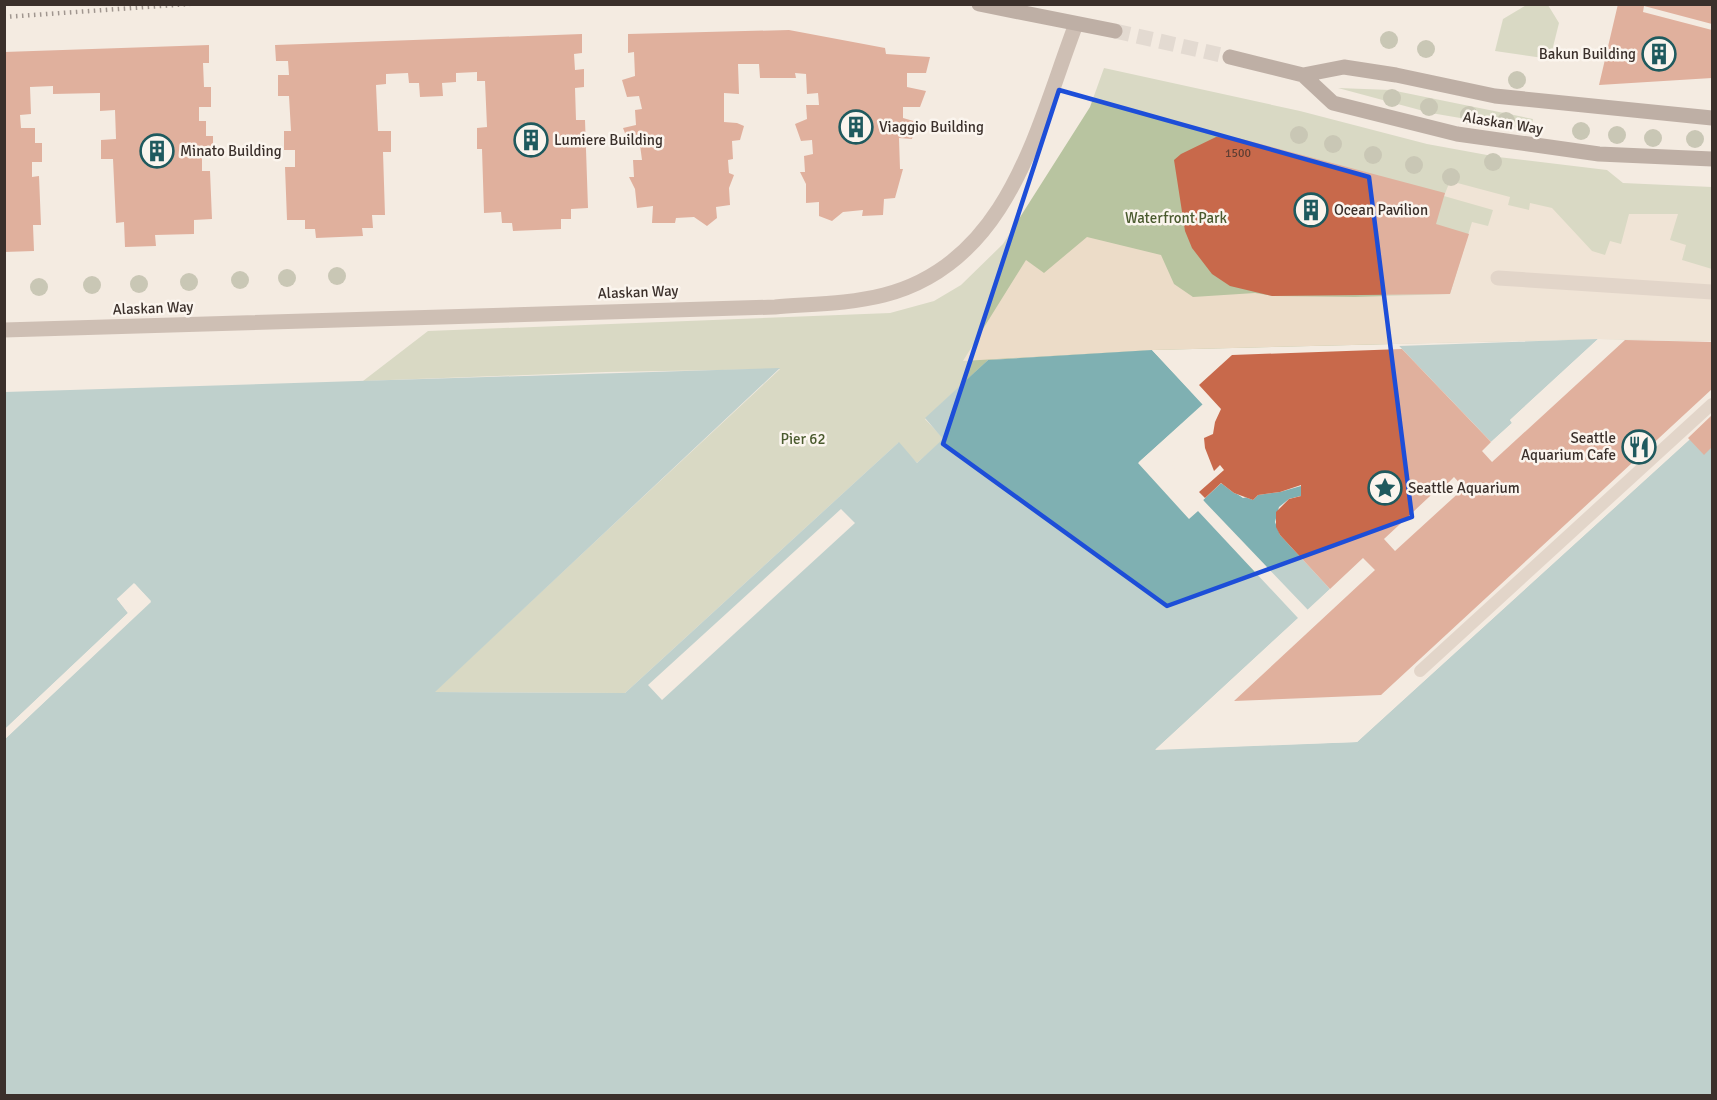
<svg xmlns="http://www.w3.org/2000/svg" width="1717" height="1100" font-family="Signika,sans-serif">
<rect width="100%" height="100%" fill="#f4ebe1"/>
<path fill="#b8c4a0" d="M1528,4L1548,5L1559,23L1550,59L1495,51L1503,19Z
M1104,68L1300,111L1427,144L1498,157L1607,170L1623,183L1712,187V341L1598,339L1153,350L988,360L925,419L944,439L917,463L898,443L625,693L434,692L780,369L606,372L363,381L428,331L890,313L934,301L961,285L1003,244L1090,107Z
M1338,88L1391,90L1533,119L1530,130L1431,113Z"/>
<path fill="#ecdcc8" d="M1450,181L1510,197L1508,205L1529,210L1530,203L1552,208L1592,251L1605,255L1610,241L1621,244L1629,214H1678L1670,240L1686,245L1682,260L1712,269V341L1598,339L1153,350L963,361L1026,260L1044,273L1087,237L1161,255L1174,284L1193,297L1255,293L1273,296L1355,297L1450,294L1472,222L1488,226L1493,210L1444,196Z"/>
<path fill="#7fb0b2" d="M1598,339L1510,420L1512,423L1491,442L1399,346Z
M1152,350L1203,405L1139,462L1189,518L1206,504L1203,500L1221,483L1243,498L1301,485V496L1289,499L1330,589L1156,749L1357,742L1712,419V1095H5V739L151,602L135,584L117,599L128,613L5,729V392L780,368L435,692L625,693L899,442L917,463L943,439L925,418L988,360Z"/>
<path fill="#f4ebe1" fill-rule="evenodd" d="M1598,339L1601,341L1491,445L1396,346H1399L1491,442L1512,423L1510,420Z
M1152,350H1156L1206,405L1142,463L1189,514L1202,503L1201,498L1219,481L1255,495L1301,482L1304,496L1283,533L1333,589L1163,747L1356,739L1712,416V419L1357,742L1155,750L1298,618L1198,511L1189,519L1138,463L1203,404ZM1221,483L1234,493L1253,500L1258,495L1280,492L1301,486V496L1289,499L1279,507L1275,522L1280,535L1330,589L1308,610L1203,500Z
M1202,435L1207,437L1218,462L1226,472L1198,495L1171,464Z
M841,509L855,523L662,700L648,685Z
M134,583L151,601L5,739L4,735L147,601L134,588L121,600L131,611L130,615L4,732L5,729L128,613L117,599Z"/>
<path fill="#c8694b" fill-rule="evenodd" d="M1618,4H1712V24L1644,6L1643,12L1712,30V78L1599,85Z
M789,30L885,48L886,54L930,57L926,73H907V87L926,91L920,107H903V118L917,122L912,139L899,138L900,169H903L895,198L884,199L883,215L862,216L863,210L843,212L832,221L819,216V202L806,203V184L800,172H805L804,156L813,154L812,140L801,141L795,124L807,119L806,105H819L818,93L807,94L806,74L795,73L796,78H760L759,64H738L739,94L724,93V122L737,123L744,126L740,140L732,141L733,159L728,160L729,173L734,175L729,188L730,205L716,207L717,218L707,226L694,217L676,218L675,223H652L653,206L637,208L635,189L629,177H634L633,160H642L640,145L630,146L623,128L636,125L635,110L642,109L639,96L627,97L622,80L635,76L634,52L628,53V34Z
M582,34V53L574,54L575,70L584,69V87L575,88L576,120H585L588,208L571,209V219H561V229L513,231L512,223H502L501,212L484,213L482,149H477V128L487,127L485,81H477V72L456,73V82L442,83L443,96L420,97L419,83H409L408,73L386,74V84L376,85L378,131H391V152H383L385,215H372L373,228H362L363,236L316,238L315,229H305V220H287L285,167H295V150H284V131H291L289,96H278V75H289L288,61H276L275,45Z
M209,45V63H203L204,87H211V107H199V121H206V136H213V158H202V171H210L212,219L194,220V234L155,235L156,246L125,247L124,222L116,223L113,159H101V140L116,139L115,110L100,111V93L53,94V86L30,87L31,114L20,115L21,128H35V143H42V162H32V177L39,176L41,225H33L34,251L4,252V52Z
M1216,137L1238,138L1445,193L1436,224L1469,234L1450,294L1272,296L1230,286L1212,274L1192,248L1185,231L1174,160L1181,154Z
M1625,340L1712,342V389L1381,695L1234,701L1375,570L1363,558L1330,589L1280,535L1276,527V512L1289,499L1301,496V485L1280,492L1258,495L1253,500L1234,493L1221,483L1205,498L1199,492L1224,470L1220,465L1214,471L1205,448L1204,438L1213,434L1215,422L1221,409L1199,385L1232,355L1402,349L1491,442L1482,451L1492,462ZM1454,477L1464,488L1395,551L1384,539L1443,484L1445,486Z
M1712,415V447L1704,455L1688,438Z"/>
<g fill="none" stroke-linecap="round" stroke-linejoin="round">
<path stroke="#cfc6bd" stroke-width="15" stroke-dasharray="15 8" stroke-linecap="butt" d="M1115,31L1230,57"/>
<path stroke="#cdbbac" stroke-width="12" d="M1420,671L1712,404"/>
<path stroke="#cdbbac" stroke-width="15" d="M1498,278L1712,292"/>
<path stroke="#a18a7d" stroke-width="15" d="M4,330L775,307C811,304 849,304 884,295C1009,263 1036,129 1076,24"/>
<path stroke="#7d675c" stroke-width="15" d="M979,4L1115,31
M1230,57L1303,75L1344,67L1396,75L1495,96L1712,118
M1303,75L1333,103L1457,134L1599,154L1712,159"/>
<path stroke="#3b302b" stroke-width="4.5" stroke-dasharray="1.5 4.5" stroke-linecap="butt" d="M4,17L190,4"/>
</g>
<g fill="#969b7f">
<circle cx="1389" cy="40" r="9"/>
<circle cx="1426" cy="49" r="9"/>
<circle cx="1517" cy="80" r="9"/>
<circle cx="1392" cy="98" r="9"/>
<circle cx="1429" cy="107" r="9"/>
<circle cx="1469" cy="115" r="9"/>
<circle cx="1506" cy="121" r="9"/>
<circle cx="1581" cy="131" r="9"/>
<circle cx="1299" cy="135" r="9"/>
<circle cx="1617" cy="135" r="9"/>
<circle cx="1653" cy="138" r="9"/>
<circle cx="1695" cy="139" r="9"/>
<circle cx="1333" cy="144" r="9"/>
<circle cx="1373" cy="155" r="9"/>
<circle cx="1493" cy="162" r="9"/>
<circle cx="1414" cy="165" r="9"/>
<circle cx="1451" cy="177" r="9"/>
<circle cx="337" cy="276" r="9"/>
<circle cx="287" cy="278" r="9"/>
<circle cx="240" cy="280" r="9"/>
<circle cx="189" cy="282" r="9"/>
<circle cx="139" cy="284" r="9"/>
<circle cx="92" cy="285" r="9"/>
<circle cx="39" cy="287" r="9"/>
</g>
<path d="M0 0H1717V1100H0ZM1059,90L1369,177L1412,517L1167,606L943,444Z" fill="#f4ebe1" fill-opacity=".55" fill-rule="evenodd"/>
<path fill="none" stroke="#1d4ed8" stroke-width="4.5" stroke-linejoin="round" d="M1059,90L1369,177L1412,517L1167,606L943,444Z"/>
<defs>
<symbol id="building-ring" viewBox="-11 -11 22 22"><circle r="9.5" fill="#fbf5ee" stroke="#1f5a5e" stroke-width="1.5"/><path d="M-4-6H4V6H1V3H-1V6H-4ZM-2.5-4.3h1.7v1.8h-1.7ZM.8-4.3h1.7v1.8H.8ZM-2.5-1h1.7V.8h-1.7ZM.8-1h1.7V.8H.8Z" fill="#1f5a5e"/></symbol>
<symbol id="restaurant-ring" viewBox="-11 -11 22 22"><circle r="9.5" fill="#fbf5ee" stroke="#1f5a5e" stroke-width="1.5"/><path d="M-5-6h1v4h1v-4h1v4h1v-4h1v5L-1.5 .5V6h-2V.5L-5-1ZM5-6V6H3V1.5H1.5Q1.5-4 5-6Z" fill="#1f5a5e"/></symbol>
<symbol id="sight-ring" viewBox="-11 -11 22 22"><circle r="9.5" fill="#fbf5ee" stroke="#1f5a5e" stroke-width="1.5"/><path d="M0-6L1.8-2.2L6-1.7L2.9 1.2L3.7 5.4L0 3.3L-3.7 5.4L-2.9 1.2L-6-1.7L-1.8-2.2Z" fill="#1f5a5e"/></symbol>
</defs>
<g fill-rule="evenodd">
<use href="#building-ring" x="1640" y="35" width="38" height="38"/>
<use href="#building-ring" x="837" y="108" width="38" height="38"/>
<use href="#building-ring" x="512" y="121" width="38" height="38"/>
<use href="#building-ring" x="138" y="132" width="38" height="38"/>
<use href="#building-ring" x="1292" y="191" width="38" height="38"/>
<use href="#restaurant-ring" x="1620" y="428" width="38" height="38"/>
<use href="#sight-ring" x="1366" y="469" width="38" height="38"/>
</g>
<g text-anchor="middle" stroke-width="5" stroke-linejoin="round" paint-order="stroke">
<g font-size="12" fill="#5e3e33">
<text x="1238" y="157">1500</text>
</g>
<g font-size="15" fill="#3b302b" stroke="#fbf5ee" text-anchor="start">
<text x="1636" y="59" text-anchor="end">Bakun Building</text>
<text x="879" y="132">Viaggio Building</text>
<text x="554" y="145">Lumiere Building</text>
<text x="180" y="156">Minato Building</text>
<text x="1334" y="215">Ocean Pavilion</text>
<text x="1616" y="443" text-anchor="end">Seattle<tspan x="1616" dy="17">Aquarium Cafe</tspan></text>
<text x="1408" y="493">Seattle Aquarium</text>
</g>
<g font-size="15" fill="#3b302b" stroke="#fbf5ee">
<text transform="translate(1503 123) rotate(9)" y="5">Alaskan Way</text>
<text transform="translate(638 292) rotate(-2)" y="5">Alaskan Way</text>
<text transform="translate(153 308) rotate(-2)" y="5">Alaskan Way</text>
</g>
<g font-size="15" fill="#4a5a2e" stroke="#fbf5ee">
<text x="1176" y="223">Waterfront Park</text>
<text x="803" y="444">Pier 62</text>
</g>
</g>
<rect width="1717" height="1100" fill="none" stroke="#3b302b" stroke-width="12"/>
</svg>
